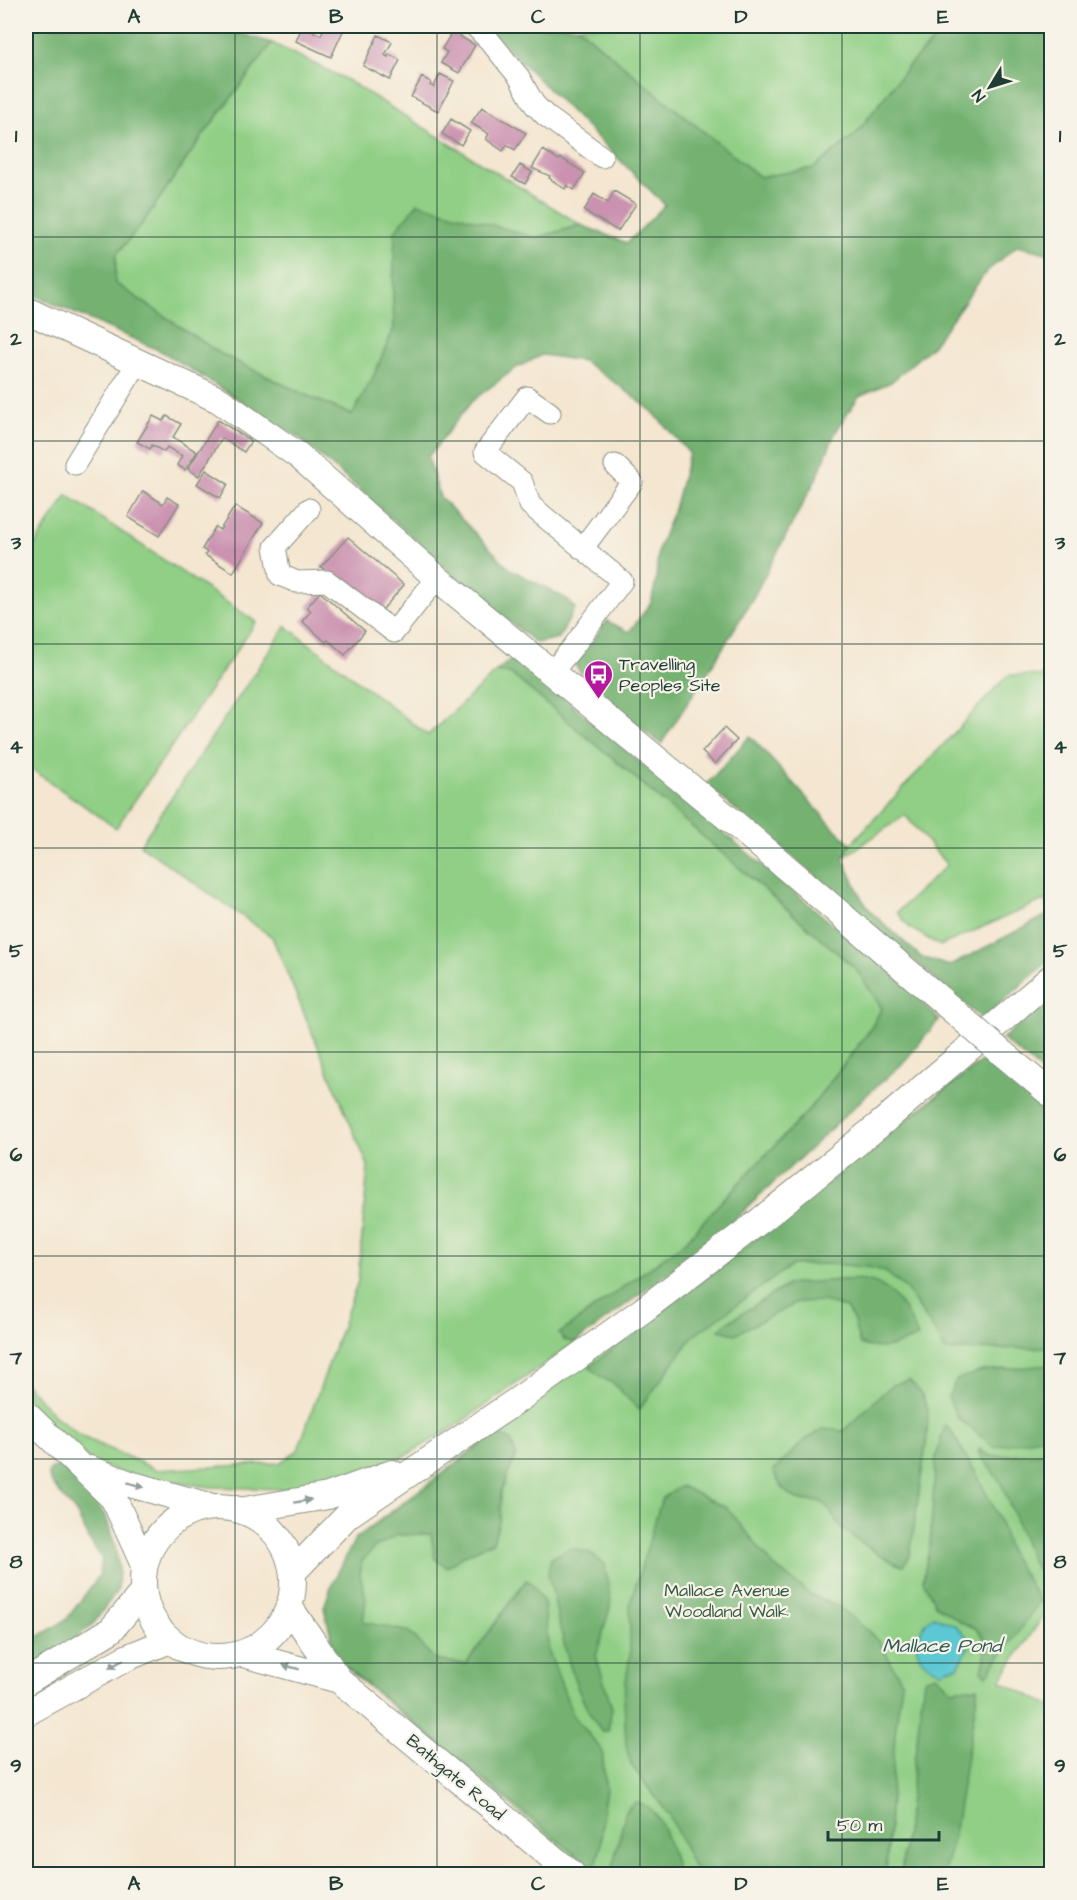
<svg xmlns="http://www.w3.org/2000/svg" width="1077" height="1900" font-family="'Architects Daughter',sans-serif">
<rect width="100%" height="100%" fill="#f7f3e8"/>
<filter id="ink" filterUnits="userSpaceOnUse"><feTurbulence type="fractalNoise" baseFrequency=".0167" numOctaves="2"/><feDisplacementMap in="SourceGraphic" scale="12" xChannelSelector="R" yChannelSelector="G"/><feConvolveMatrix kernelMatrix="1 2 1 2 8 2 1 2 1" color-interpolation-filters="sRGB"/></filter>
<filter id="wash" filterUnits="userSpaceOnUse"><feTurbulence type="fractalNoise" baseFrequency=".008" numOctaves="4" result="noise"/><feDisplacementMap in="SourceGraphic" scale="24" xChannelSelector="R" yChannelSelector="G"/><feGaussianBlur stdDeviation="1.35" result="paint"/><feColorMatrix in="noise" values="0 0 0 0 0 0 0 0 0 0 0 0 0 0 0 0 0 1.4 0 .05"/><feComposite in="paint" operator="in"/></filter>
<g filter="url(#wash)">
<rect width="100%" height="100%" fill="#f4e6d0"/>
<path fill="#90cf85" stroke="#58865c" stroke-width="1.5" d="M577,26H948L909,65L856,134L814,168L760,177L647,86Z
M272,43L347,80L581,225L536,238L393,289L394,328L374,375L353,415L303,394L221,354L115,283L116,255L142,224L199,141Z
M67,495L256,622L116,828L26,765V558Z
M286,626L428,735L496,672L511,674L623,767L856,969L882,1008L869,1031L806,1113L717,1206L685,1242L559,1334L564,1340L576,1342L454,1427L398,1460L287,1489L211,1487L133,1477L92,1462L55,1432L26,1398V1384L54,1415L83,1437L157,1470L279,1463L298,1450L358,1281L368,1166L272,937L140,845Z
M1008,675L1051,676V913L1044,900L940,946L910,928L897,912L947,865L905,815L843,858L851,844Z
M987,1057L1051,1103V1604L1000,1681L1051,1706V1874H593L337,1660L324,1607L355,1539Z"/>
<path fill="#74b272" stroke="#4a7853" stroke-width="1.5" d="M26,26H215L272,43L199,141L142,224L116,255L115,283L221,354L303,394L352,415L374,375L394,328L393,289L395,231L418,203L536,238L581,225L627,243L665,205L485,26H577L647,86L760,177L814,168L856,134L909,65L948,26H1051L1052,195L1049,198L1051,201V254L1017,246L986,272L933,345L891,382L859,396L835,433L818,475L753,598L718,656L661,744L594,690L575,665L607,621L629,632L651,603L656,581L658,550L674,509L689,453L653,412L621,387L583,361L542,355L516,368L472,401L428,457L440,497L510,569L567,599L575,608L559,638L536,643L464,585L369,498L297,436L163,352L38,297L26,284Z
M511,659L529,669L912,991L939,1020L902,1064L868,1094L716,1237L576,1342L564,1340L559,1334L685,1242L717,1206L806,1113L869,1032L882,1008L856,969L623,767L511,674L496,672Z
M750,736L833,827L851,844L843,858L862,899L871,912L921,957L950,966L1051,913V959L982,1019L834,891L706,785Z
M1051,997V1079L1002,1039Z
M987,1057L1051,1112V1347L945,1351L936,1333L905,1288L887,1273L874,1268L835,1264L792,1265L693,1336L639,1410L614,1384L601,1377L589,1367L786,1217Z
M841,1280C849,1280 858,1279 865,1280C892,1284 910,1314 918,1337C895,1346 883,1352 860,1344L853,1319L846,1308L823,1301L799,1302L735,1334L719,1330L725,1324L789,1284Z
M1051,1365V1436L994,1447L957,1417L948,1397L956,1380L982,1371Z
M909,1380L921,1393L928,1410L927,1437L910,1555L904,1566C894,1566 846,1533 839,1525C833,1517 830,1509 822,1502C794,1501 785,1498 773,1471L805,1440L822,1429L843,1431L892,1385Z
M945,1425L951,1431L978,1477L998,1517L1010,1553L1040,1601L987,1675L982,1671L985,1659V1639L975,1628L961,1622L936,1605L923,1581L930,1543L936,1457Z
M495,1434L510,1439L516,1455L501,1492L500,1518L493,1542L463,1556L447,1567L435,1559L431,1534L397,1535L375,1547L362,1561L360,1575L366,1598L363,1622L410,1632L435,1660L466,1664L526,1580L532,1583L544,1603L549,1652L573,1715L602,1750L606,1790L603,1807L601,1845L597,1862L590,1866L337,1660L324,1607L332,1584L355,1539L437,1480Z
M979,1449L990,1456L1051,1453L1050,1589L1032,1561L1001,1483L979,1453Z
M57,1466L64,1469L102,1511L107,1520L115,1546L119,1569L118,1589L94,1623L59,1652L26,1671V1644L66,1620L99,1576L102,1559L89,1539L76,1513L53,1485L49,1478V1471Z
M681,1486L727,1508L774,1566L811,1595L839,1607L858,1622L879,1641L902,1682L895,1733L886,1874H697L669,1815L631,1765L626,1746L624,1697L630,1654V1604L662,1498Z
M570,1548L590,1553L605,1565L611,1604L596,1656L612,1708L608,1731H602C570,1694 559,1620 548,1573L551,1558Z
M936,1675L952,1690L977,1687V1696L953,1840L943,1874H901L924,1679Z
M635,1802C663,1805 671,1852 678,1874H611L626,1810Z"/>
<path fill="#5bc8d3" stroke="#3d8284" stroke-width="1.5" d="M934,1616L956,1626L970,1640C970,1649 962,1658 958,1667L946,1669L942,1672C922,1664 910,1652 921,1631C925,1624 927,1620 934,1616Z"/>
<g id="blocks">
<path fill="#ca91b0" d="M318,26H336L344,29L331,57L296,41L302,27L321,35L323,30L317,27Z
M452,32L475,45L459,73L441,63L447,52L442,49Z
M378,35L392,42L385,55L388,57L389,54L400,60L390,80L363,66Z
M440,74L454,81L438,111L411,97L422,77L431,82L430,85L434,87Z
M482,107L526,133L515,150L507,145L503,151L486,139L489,134L471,123Z
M451,119L470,131L461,145L442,134Z
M543,150L559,160L561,158L585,173L574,190L567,185L565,189L549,178L550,176L532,168Z
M520,165L532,172L525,184L512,177Z
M614,191L636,204L618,231L584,211L594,194L608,203Z
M153,416L163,421L167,416L181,424L173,437L197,452L185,470L177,465L182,456L167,447L164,452L152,445L150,449L137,442Z
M218,420L251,441L244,452L222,438L199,476L188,469Z
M206,470L228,484L220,498L197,484Z
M143,491L163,504L167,497L179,504L159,536L128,517Z
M235,506L263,523L233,573L205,555L207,552L202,549L215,527L220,530Z
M348,537L404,585L377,616L321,567Z
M320,592L365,631L345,655L328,640L326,642L302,621L311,611L307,607Z
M724,728L737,740L715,764L702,752Z"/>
</g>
</g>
<g filter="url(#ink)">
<use href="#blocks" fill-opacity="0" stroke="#8a9282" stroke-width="1.5"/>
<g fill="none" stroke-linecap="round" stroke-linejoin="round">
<defs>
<path id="minor" d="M475,26L489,40L519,77L534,104L546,116L602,157
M550,413L527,397L485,452L522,482L530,505L622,581L573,647L552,672
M75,464L138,362
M309,509L275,547L280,575L297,582L327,581L394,632L437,578
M582,549L632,482L615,465"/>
<path id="major" d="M26,310L219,400L299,456L437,578L740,828L949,1007
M1002,1053L1052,1095
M26,1414L114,1499L144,1565
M90,1469L130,1484L209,1506
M143 1582a75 75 0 1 1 150 0a75 75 0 1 1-150 0Z
M245,1510L328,1496L392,1473
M294,1571L348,1515L522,1397L643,1310L761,1220L878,1126L1052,977
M290,1608L339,1680L572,1874
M243,1654L339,1680
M26,1682L111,1630L143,1592
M26,1713L126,1658L170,1640"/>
</defs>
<use href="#minor" stroke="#8a9282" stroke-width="23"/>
<use href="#major" stroke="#8a9282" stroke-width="28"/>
<use href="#minor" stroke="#fff" stroke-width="21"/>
<use href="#major" stroke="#fff" stroke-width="26"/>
<defs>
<path id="major-bridge" d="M949,1007L1002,1053"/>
</defs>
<use href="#major-bridge" stroke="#8a9282" stroke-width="28" stroke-linecap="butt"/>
<use href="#major-bridge" stroke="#fff" stroke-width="26"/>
</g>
<defs><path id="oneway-solid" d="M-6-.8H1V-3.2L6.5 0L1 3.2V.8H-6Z" transform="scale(1.5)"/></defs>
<g fill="#8f9e9a">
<use href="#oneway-solid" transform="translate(136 1485) rotate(17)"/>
<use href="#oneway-solid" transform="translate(303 1501) rotate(-10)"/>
<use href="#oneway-solid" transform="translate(116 1664) rotate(151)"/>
<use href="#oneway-solid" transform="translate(291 1667) rotate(-165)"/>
</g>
</g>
<path fill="none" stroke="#1f3d34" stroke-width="1.5" stroke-opacity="0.55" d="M235,26V1874M437,26V1874M640,26V1874M842,26V1874M26,237H1052M26,441H1052M26,644H1052M26,848H1052M26,1052H1052M26,1256H1052M26,1459H1052M26,1663H1052"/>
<defs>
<symbol id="bus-pin" viewBox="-11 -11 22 30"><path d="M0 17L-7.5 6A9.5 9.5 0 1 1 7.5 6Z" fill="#b5179e" stroke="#f7f3e8"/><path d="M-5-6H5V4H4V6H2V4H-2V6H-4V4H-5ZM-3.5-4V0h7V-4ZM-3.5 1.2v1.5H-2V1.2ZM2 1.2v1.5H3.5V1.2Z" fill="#fff"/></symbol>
</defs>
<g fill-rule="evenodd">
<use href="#bus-pin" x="582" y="658" width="33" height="45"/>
</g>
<g text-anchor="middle" stroke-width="4.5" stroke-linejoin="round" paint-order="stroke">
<g font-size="18" fill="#1f3d34" stroke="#f7f3e8" text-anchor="start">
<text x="619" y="670">Travelling<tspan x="619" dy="21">Peoples Site</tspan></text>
</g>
<g font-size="18" fill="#365a44" stroke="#f7f3e8">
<text x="727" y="1596">Mallace Avenue<tspan x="727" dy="21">Woodland Walk</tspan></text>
</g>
<g font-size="18" fill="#1f3d34" stroke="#f7f3e8">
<text transform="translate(456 1777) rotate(40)" y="6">Bathgate Road</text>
</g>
<g font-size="20" font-style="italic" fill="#2b5954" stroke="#f7f3e8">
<text x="942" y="1652">Mallace Pond</text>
</g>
</g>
<rect width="1077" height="1900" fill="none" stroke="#f7f3e8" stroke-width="66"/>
<g transform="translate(990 87) rotate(232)" stroke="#f7f3e8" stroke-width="4.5" paint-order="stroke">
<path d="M0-4.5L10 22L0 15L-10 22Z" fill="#1f3d34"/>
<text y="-9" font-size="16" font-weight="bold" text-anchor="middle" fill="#1f3d34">N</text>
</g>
<path d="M828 1831v9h111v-9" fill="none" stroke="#1f3d34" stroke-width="3"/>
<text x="837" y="1831" font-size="18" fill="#1f3d34" stroke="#f7f3e8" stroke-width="4.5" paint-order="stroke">50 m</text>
<rect x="33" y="33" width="1011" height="1834" fill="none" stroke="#1f3d34" stroke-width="2"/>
<g font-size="20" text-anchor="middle" font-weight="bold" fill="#1f3d34">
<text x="134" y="23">A</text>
<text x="336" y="23">B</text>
<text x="538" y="23">C</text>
<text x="741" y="23">D</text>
<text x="943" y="23">E</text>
<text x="16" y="142">1</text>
<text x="1060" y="142">1</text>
<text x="16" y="345">2</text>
<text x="1060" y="345">2</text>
<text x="16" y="549">3</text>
<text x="1060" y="549">3</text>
<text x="16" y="753">4</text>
<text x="1060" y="753">4</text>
<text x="16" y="957">5</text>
<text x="1060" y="957">5</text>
<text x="16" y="1161">6</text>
<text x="1060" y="1161">6</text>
<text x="16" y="1364">7</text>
<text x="1060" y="1364">7</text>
<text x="16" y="1568">8</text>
<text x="1060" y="1568">8</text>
<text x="16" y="1772">9</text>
<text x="1060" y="1772">9</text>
<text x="134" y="1890">A</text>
<text x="336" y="1890">B</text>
<text x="538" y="1890">C</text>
<text x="741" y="1890">D</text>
<text x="943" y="1890">E</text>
</g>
</svg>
